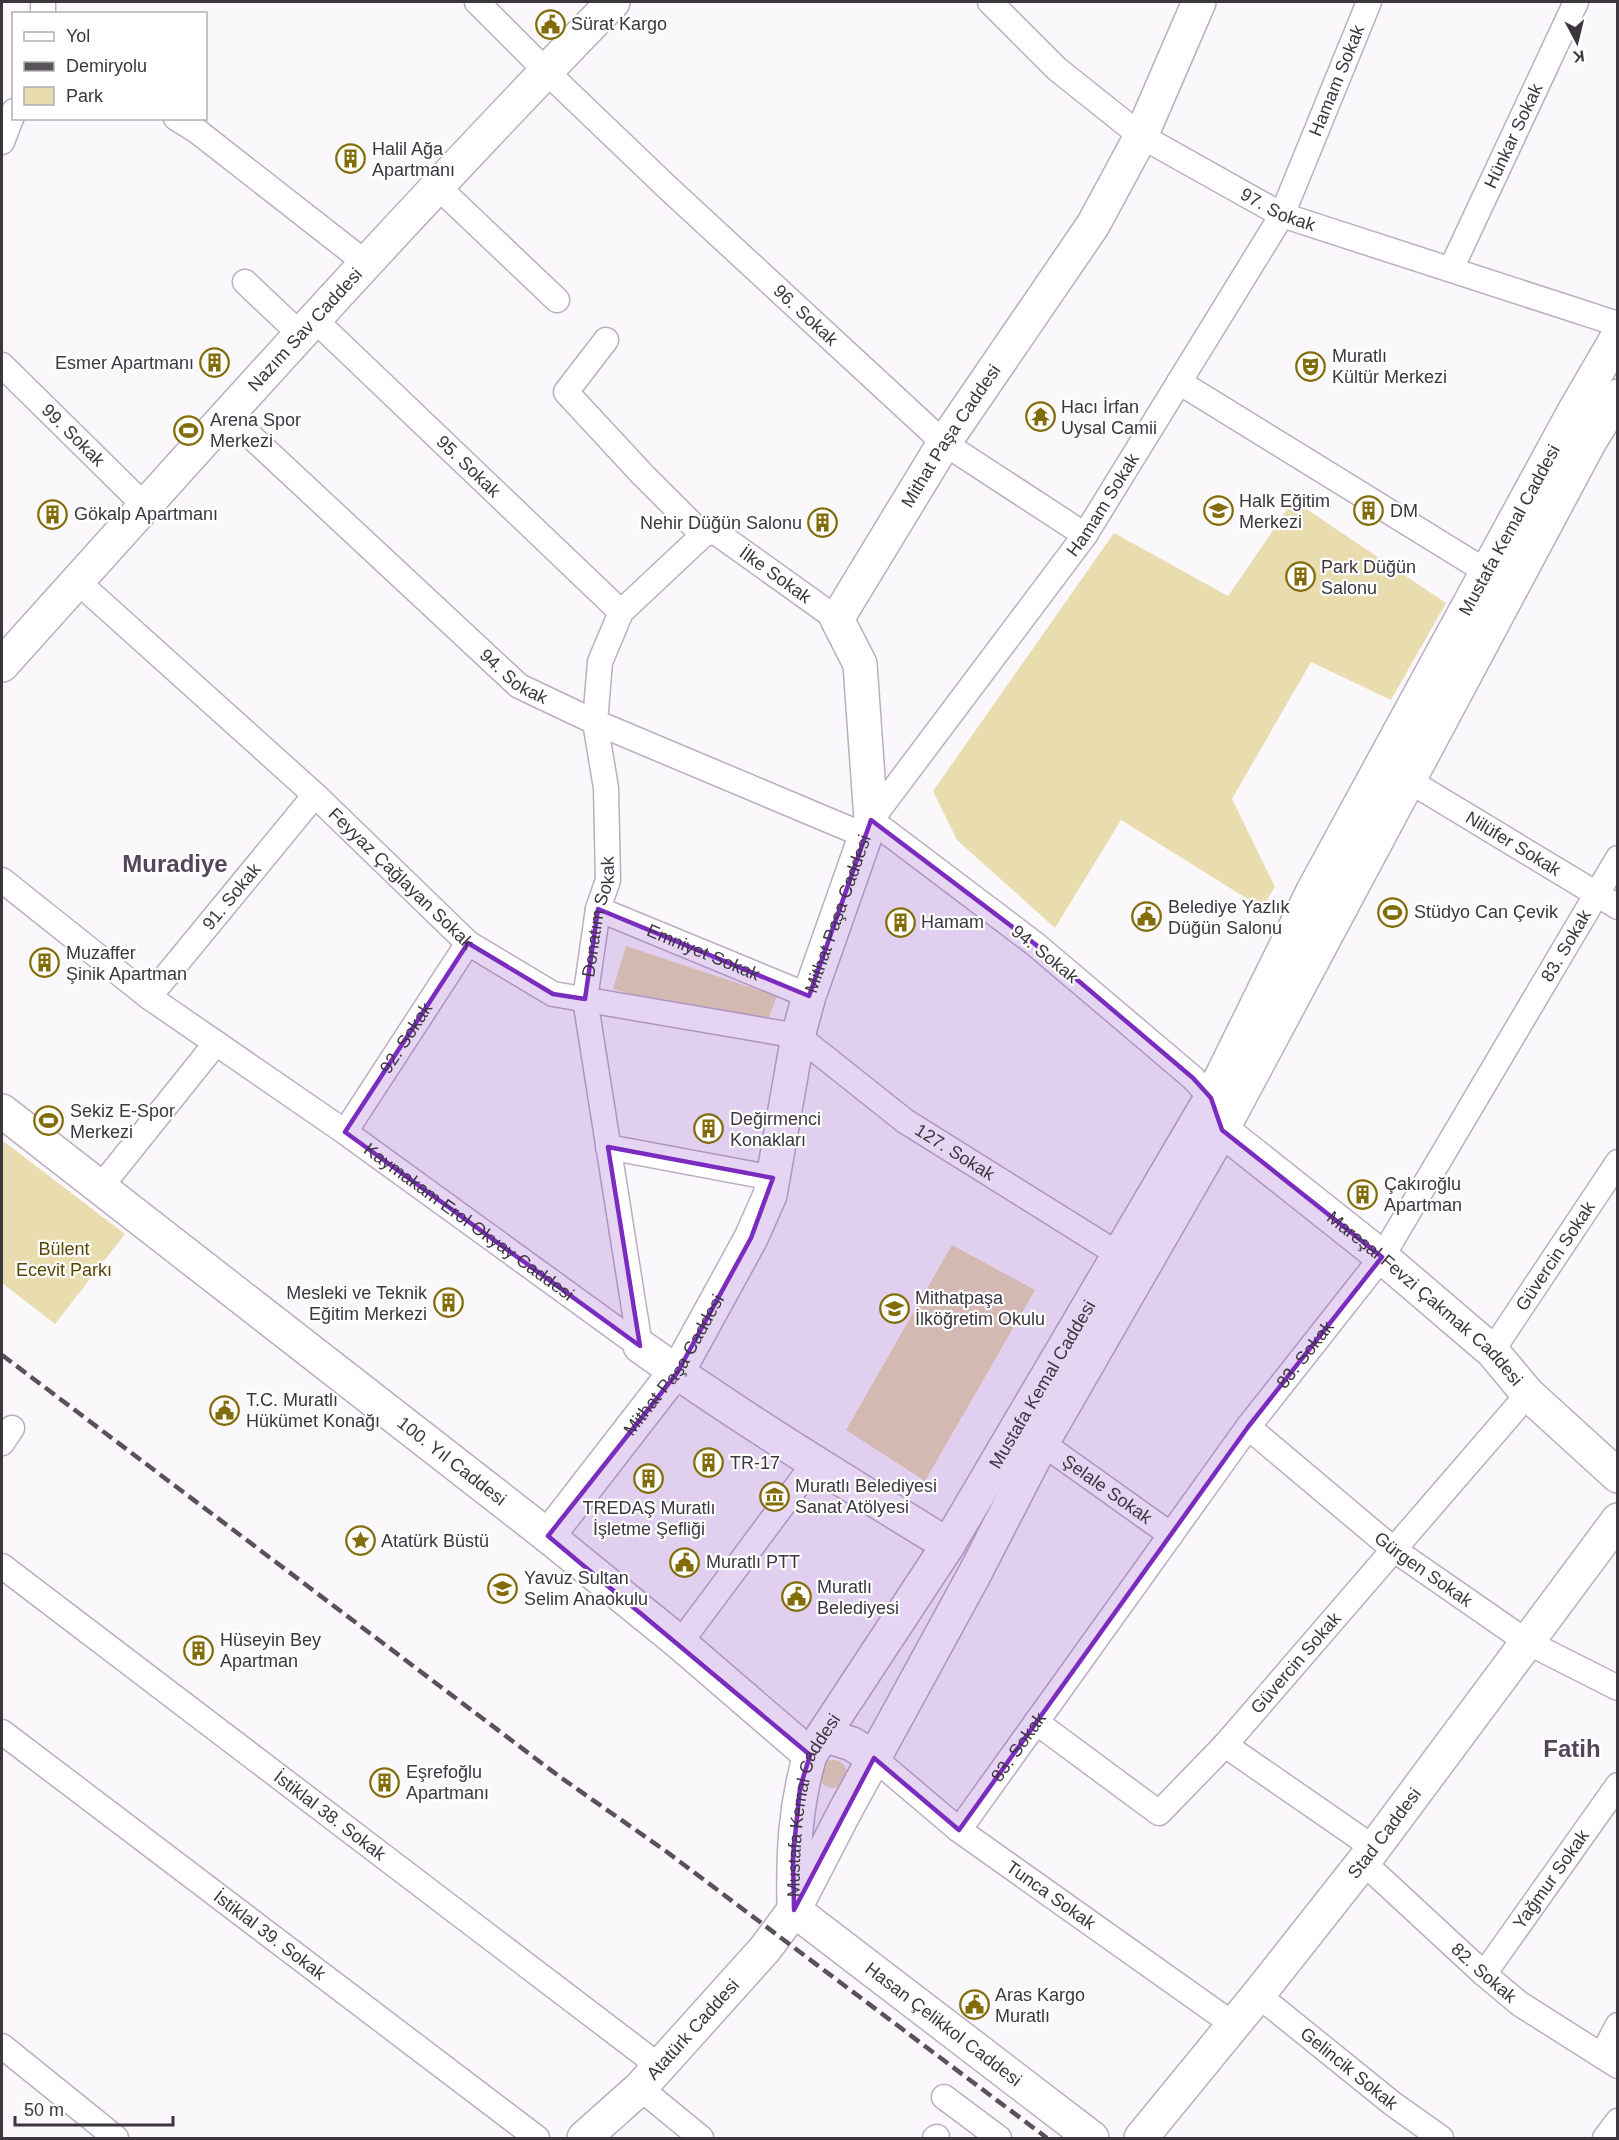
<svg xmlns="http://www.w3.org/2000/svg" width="1619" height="2140" font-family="Helvetica,sans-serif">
<rect width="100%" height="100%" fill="#fbf8fc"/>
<path fill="#e9ddb0" d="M1290,498L1446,603L1391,700L1311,662L1232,799L1275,887L1262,908L1121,820L1055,928L957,840L933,791L1114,533L1228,596L1285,513Z
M626,946L777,996L766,1025L665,1003L613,989Z
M2,1140L125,1234L55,1324L2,1283Z
M952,1245L1035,1290L925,1481L846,1430Z
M819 1774a14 14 0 1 1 28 0a14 14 0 1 1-28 0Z"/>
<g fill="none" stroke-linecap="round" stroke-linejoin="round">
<defs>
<g id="street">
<path id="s1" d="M477,2L553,78L668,188L944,443L1085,535"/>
<path id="s2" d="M990,2L1057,69L1141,136L1282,215L1618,324"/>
<path d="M43,14V2"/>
<path d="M176,118L197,131L367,264"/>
<path d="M2,142L14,111"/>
<path d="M438,187L557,300"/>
<path id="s3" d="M1451,269L1576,2"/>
<path d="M245,282L301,335"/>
<path id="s4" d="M315,320L621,612"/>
<path d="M606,340L566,392L642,474L703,535"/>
<path id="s5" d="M2,365L145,506"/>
<path d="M1179,382L1487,572"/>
<path id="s6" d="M228,415L519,686L595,722L866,836"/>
<path id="s7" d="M77,581L315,795L468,943L553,994L798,1036L905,1121L1105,1246L1120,1253"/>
<path id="s8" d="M1408,780L1618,907"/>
<path id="s9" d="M2,880L149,997L345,1132L640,1346"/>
<path id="s10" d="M598,909L809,996"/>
<path id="s11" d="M149,997L315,795"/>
<path id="s12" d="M1211,1098L1193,1078L1035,944L871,820L1085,535L1282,215L1369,2"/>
<path id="s13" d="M345,1132L468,943"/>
<path d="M608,1147L773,1178"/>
<path d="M111,1174L216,1043"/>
<path id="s14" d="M640,1346L585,999L598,909L608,880L606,788L595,722L600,662L621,612L703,535L714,531L837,619"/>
<path id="s15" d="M1492,1351L1618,1162"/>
<path id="s16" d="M1248,1427L1393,1549L1527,1642L1618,1688"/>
<path d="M2,1443L12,1428"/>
<path id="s17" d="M1042,1443L1171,1535"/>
<path id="s18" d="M2,1566L659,2066"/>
<path d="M680,1643L815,1462"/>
<path id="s19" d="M1036,1722L1159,1813L1225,1745L1528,1394"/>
<path id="s20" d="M2,1732L537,2138"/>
<path d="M1225,1745L1374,1848"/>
<path id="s21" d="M874,1758L959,1830L1234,2025"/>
<path id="s22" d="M959,1830L1248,1427L1382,1257L1618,858"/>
<path id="s23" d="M1363,1862L1484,1974L1520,2004L1618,2066"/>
<path id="s24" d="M1484,1974L1618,1785"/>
<path id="s25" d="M1258,1995L1393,2104L1441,2138"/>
<path d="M2,2046L116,2138"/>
<path d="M1602,2055L1618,2025"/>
<path d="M640,2088L701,2138"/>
<path d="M944,2097L999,2138"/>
<path d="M935,2138L937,2137"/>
<path d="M1605,2138L1618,2121"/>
</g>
<g id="secondary">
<path id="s26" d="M2,665C203,441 404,217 613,2"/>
<path id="s27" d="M2,1111L548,1536L680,1643L810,1755"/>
<path id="s28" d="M1222,1130L1382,1257L1492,1351L1528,1394L1618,1476"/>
<path d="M640,1346C739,1417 844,1481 948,1545"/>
<path id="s29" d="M548,1536L665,1385L677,1373L751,1238L770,1195L798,1036L809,996L871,820L860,664L837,619L944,443L1093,225L1141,136L1199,2"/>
<path id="s30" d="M794,1910L1092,2138"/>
<path id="s31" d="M1141,2138L1258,1995L1374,1848L1618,1520"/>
</g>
<g id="primary">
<path d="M824,1735L852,1744L874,1758"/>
<path id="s32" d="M794,1906C793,1853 795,1806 810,1755L948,1545L1211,1098L1313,891L1575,410L1618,336"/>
<path id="s33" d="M584,2138L640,2088L765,1949L794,1910L844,1813L974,1575L1042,1443L1222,1130L1590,441L1618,396"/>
</g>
</defs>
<use href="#street" stroke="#bcadc3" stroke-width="27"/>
<use href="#secondary" stroke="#bcadc3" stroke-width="36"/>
<use href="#primary" stroke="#bcadc3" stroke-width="36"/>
<use href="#street" stroke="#fff" stroke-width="24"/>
<use href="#secondary" stroke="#fff" stroke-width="33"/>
<use href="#primary" stroke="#fff" stroke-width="33"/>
<path stroke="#58525b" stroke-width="4.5" stroke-dasharray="12 6" stroke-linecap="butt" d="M2,1355L560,1777L667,1852L1047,2138"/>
</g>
<path fill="#7b2cbf" fill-opacity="0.2" stroke="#7b2cbf" stroke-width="4.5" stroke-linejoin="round" d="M871,820L1035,944L1193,1078L1211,1098L1222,1130L1382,1257L1248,1427L959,1830L874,1758L794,1910L793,1856L800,1788L810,1755L548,1536L677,1373L751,1238L773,1178L608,1147L640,1346L345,1132L468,943L553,994L585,999L598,909L809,996Z"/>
<defs>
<symbol id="civic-ring" viewBox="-11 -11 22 22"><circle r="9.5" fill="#fff" stroke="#836d0a" stroke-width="1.5"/><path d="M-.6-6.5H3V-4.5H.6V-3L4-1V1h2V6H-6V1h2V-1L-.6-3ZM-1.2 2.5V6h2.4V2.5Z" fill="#836d0a"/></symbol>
<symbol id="building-ring" viewBox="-11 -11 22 22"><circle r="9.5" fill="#fff" stroke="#836d0a" stroke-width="1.5"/><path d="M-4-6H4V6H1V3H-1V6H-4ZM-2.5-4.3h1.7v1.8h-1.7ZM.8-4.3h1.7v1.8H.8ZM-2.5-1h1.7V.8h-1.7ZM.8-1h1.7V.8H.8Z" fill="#836d0a"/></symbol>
<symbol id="theatre-ring" viewBox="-11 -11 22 22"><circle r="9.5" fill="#fff" stroke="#836d0a" stroke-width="1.5"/><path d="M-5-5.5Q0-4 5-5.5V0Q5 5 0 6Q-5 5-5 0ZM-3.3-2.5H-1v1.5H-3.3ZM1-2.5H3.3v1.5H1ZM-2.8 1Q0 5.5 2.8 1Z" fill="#836d0a"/></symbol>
<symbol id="temple-ring" viewBox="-11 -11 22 22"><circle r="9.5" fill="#fff" stroke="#836d0a" stroke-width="1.5"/><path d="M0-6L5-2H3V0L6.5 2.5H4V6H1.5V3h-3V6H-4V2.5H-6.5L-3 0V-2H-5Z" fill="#836d0a"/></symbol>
<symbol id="stadium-ring" viewBox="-11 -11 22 22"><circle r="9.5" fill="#fff" stroke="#836d0a" stroke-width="1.5"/><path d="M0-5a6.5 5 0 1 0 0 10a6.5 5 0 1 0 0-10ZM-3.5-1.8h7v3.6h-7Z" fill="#836d0a"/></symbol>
<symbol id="school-ring" viewBox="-11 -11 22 22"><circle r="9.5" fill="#fff" stroke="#836d0a" stroke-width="1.5"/><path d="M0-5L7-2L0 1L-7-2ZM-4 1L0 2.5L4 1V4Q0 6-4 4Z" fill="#836d0a"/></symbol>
<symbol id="museum-ring" viewBox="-11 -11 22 22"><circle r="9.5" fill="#fff" stroke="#836d0a" stroke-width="1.5"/><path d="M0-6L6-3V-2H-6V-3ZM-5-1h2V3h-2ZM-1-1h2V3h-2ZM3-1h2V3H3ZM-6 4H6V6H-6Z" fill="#836d0a"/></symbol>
<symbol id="sight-ring" viewBox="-11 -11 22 22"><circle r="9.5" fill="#fff" stroke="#836d0a" stroke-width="1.5"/><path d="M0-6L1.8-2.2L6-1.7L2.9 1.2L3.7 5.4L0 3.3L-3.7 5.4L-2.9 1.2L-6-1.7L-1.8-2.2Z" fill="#836d0a"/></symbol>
</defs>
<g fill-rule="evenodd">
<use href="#civic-ring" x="534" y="8" width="33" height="33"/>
<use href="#building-ring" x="334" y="142" width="33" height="33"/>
<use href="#building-ring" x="198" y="346" width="33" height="33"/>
<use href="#theatre-ring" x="1294" y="350" width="33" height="33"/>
<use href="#temple-ring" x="1024" y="400" width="33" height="33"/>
<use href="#stadium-ring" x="172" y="414" width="33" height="33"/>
<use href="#school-ring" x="1202" y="494" width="33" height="33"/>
<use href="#building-ring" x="1352" y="494" width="33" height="33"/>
<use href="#building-ring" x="36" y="498" width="33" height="33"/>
<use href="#building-ring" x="806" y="506" width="33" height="33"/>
<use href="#building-ring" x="1284" y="560" width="33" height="33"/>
<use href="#stadium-ring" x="1376" y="896" width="33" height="33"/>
<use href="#civic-ring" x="1130" y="900" width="33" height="33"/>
<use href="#building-ring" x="884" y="906" width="33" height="33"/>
<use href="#building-ring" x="28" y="946" width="33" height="33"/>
<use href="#stadium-ring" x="32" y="1104" width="33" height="33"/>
<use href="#building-ring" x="692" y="1112" width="33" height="33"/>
<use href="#building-ring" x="1346" y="1178" width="33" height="33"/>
<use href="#building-ring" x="432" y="1286" width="33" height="33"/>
<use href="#school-ring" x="878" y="1292" width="33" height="33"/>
<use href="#civic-ring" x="208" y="1394" width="33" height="33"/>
<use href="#building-ring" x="692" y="1446" width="33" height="33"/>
<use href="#building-ring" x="632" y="1462" width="33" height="33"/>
<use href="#museum-ring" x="758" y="1480" width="33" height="33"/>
<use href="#sight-ring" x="344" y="1524" width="33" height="33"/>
<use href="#civic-ring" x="668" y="1546" width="33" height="33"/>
<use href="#school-ring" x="486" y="1572" width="33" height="33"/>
<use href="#civic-ring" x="780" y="1580" width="33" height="33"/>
<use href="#building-ring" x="182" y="1634" width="33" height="33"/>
<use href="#building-ring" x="368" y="1766" width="33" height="33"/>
<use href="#civic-ring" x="958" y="1988" width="33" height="33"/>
</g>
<g text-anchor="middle" stroke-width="4.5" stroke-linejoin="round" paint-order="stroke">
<g font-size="18" fill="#3c363f" stroke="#fff" text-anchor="start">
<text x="571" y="30">Sürat Kargo</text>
<text x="372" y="155">Halil Ağa<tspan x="372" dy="21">Apartmanı</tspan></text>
<text x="1332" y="362">Muratlı<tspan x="1332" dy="21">Kültür Merkezi</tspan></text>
<text x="194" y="369" text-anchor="end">Esmer Apartmanı</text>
<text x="1061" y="413">Hacı İrfan<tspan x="1061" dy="21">Uysal Camii</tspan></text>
<text x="210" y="426">Arena Spor<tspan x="210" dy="21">Merkezi</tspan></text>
<text x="1239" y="507">Halk Eğitim<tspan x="1239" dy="21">Merkezi</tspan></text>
<text x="1390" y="517">DM</text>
<text x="74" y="520">Gökalp Apartmanı</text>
<text x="802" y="529" text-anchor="end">Nehir Düğün Salonu</text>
<text x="1321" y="573">Park Düğün<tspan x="1321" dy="21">Salonu</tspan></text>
<text x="1168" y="913">Belediye Yazlık<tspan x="1168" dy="21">Düğün Salonu</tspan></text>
<text x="1414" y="918">Stüdyo Can Çevik</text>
<text x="921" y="928">Hamam</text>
<text x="66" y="959">Muzaffer<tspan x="66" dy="21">Şinik Apartman</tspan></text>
<text x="70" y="1117">Sekiz E-Spor<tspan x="70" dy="21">Merkezi</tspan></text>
<text x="730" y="1125">Değirmenci<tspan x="730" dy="21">Konakları</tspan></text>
<text x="1384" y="1190">Çakıroğlu<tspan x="1384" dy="21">Apartman</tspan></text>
<text x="427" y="1299" text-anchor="end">Mesleki ve Teknik<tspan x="427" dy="21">Eğitim Merkezi</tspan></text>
<text x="915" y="1304">Mithatpaşa<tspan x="915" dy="21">İlköğretim Okulu</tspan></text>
<text x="246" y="1406">T.C. Muratlı<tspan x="246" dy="21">Hükümet Konağı</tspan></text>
<text x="730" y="1469">TR-17</text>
<text x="795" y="1492">Muratlı Belediyesi<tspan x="795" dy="21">Sanat Atölyesi</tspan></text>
<text x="649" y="1514" text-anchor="middle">TREDAŞ Muratlı<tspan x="649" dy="21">İşletme Şefliği</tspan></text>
<text x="381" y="1547">Atatürk Büstü</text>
<text x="706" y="1568">Muratlı PTT</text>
<text x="524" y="1584">Yavuz Sultan<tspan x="524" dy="21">Selim Anaokulu</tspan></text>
<text x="817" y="1593">Muratlı<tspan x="817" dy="21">Belediyesi</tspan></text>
<text x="220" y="1646">Hüseyin Bey<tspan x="220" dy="21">Apartman</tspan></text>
<text x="406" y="1778">Eşrefoğlu<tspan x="406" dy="21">Apartmanı</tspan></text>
<text x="995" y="2001">Aras Kargo<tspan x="995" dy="21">Muratlı</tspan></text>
</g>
<g font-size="18" fill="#3c363f" stroke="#fff">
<text dy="6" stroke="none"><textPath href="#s12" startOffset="1317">Hamam Sokak</textPath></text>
<text dy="6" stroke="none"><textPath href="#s3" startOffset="147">Hünkar Sokak</textPath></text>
<text dy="6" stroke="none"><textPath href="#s2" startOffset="358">97. Sokak</textPath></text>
<text dy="6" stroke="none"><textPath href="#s1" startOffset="454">96. Sokak</textPath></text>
<text dy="6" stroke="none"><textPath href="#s26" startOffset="452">Nazım Sav Caddesi</textPath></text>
<text dy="6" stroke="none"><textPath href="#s5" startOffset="100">99. Sokak</textPath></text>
<text dy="6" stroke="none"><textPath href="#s29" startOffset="1221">Mithat Paşa Caddesi</textPath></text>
<text dy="6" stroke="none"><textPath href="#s4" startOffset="212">95. Sokak</textPath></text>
<text dy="6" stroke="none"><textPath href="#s12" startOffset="831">Hamam Sokak</textPath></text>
<text dy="6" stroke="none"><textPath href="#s32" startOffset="1564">Mustafa Kemal Caddesi</textPath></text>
<text dy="6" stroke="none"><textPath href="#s14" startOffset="946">İlke Sokak</textPath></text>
<text dy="6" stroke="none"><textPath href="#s6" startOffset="388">94. Sokak</textPath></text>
<text dy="6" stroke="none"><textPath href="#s8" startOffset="123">Nilüfer Sokak</textPath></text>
<text dy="6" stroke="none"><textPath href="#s7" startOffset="440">Feyyaz Çağlayan Sokak</textPath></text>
<text dy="6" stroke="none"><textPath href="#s11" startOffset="130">91. Sokak</textPath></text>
<text dy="6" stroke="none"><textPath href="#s29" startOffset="699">Mithat Paşa Caddesi</textPath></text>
<text dy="6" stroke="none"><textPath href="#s14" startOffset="435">Donatım Sokak</textPath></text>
<text dy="6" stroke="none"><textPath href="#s22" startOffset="1074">83. Sokak</textPath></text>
<text dy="6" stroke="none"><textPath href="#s10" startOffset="114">Emniyet Sokak</textPath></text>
<text transform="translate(1045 954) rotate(39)" y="6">94. Sokak</text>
<text dy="6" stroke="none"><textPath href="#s13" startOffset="112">92. Sokak</textPath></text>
<text dy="6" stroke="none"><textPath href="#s7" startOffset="1076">127. Sokak</textPath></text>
<text dy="6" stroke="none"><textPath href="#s9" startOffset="579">Kaymakam Erol Okyay Caddesi</textPath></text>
<text dy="6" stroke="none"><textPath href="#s15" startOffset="114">Güvercin Sokak</textPath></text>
<text dy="6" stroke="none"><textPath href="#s28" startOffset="264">Mareşal Fevzi Çakmak Caddesi</textPath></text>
<text dy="6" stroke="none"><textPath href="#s22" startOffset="588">83. Sokak</textPath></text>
<text dy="6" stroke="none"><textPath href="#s29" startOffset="213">Mithat Paşa Caddesi</textPath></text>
<text dy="6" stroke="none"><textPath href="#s32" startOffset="590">Mustafa Kemal Caddesi</textPath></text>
<text dy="6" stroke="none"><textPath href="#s27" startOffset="570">100. Yıl Caddesi</textPath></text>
<text dy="6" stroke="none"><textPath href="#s17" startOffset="80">Şelale Sokak</textPath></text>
<text dy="6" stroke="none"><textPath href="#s16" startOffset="226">Gürgen Sokak</textPath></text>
<text dy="6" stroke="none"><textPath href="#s19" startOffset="356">Güvercin Sokak</textPath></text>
<text dy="6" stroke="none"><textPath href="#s22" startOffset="102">83. Sokak</textPath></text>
<text dy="6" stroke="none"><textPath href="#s32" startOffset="104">Mustafa Kemal Caddesi</textPath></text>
<text dy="6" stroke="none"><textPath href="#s18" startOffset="412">İstiklal 38. Sokak</textPath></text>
<text dy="6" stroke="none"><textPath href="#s31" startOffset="390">Stad Caddesi</textPath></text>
<text dy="6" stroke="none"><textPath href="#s24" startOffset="116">Yağmur Sokak</textPath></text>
<text dy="6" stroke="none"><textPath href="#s21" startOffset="224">Tunca Sokak</textPath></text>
<text dy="6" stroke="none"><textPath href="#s20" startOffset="336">İstiklal 39. Sokak</textPath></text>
<text dy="6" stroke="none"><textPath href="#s23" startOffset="164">82. Sokak</textPath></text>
<text dy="6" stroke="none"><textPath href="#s30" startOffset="188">Hasan Çelikkol Caddesi</textPath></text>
<text dy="6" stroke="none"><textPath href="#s33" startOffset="154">Atatürk Caddesi</textPath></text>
<text dy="6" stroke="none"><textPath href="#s25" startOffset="117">Gelincik Sokak</textPath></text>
</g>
<g font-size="18" fill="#574700" stroke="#fff">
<text x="64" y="1255">Bülent<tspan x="64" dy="21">Ecevit Parkı</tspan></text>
</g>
<g font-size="24" font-weight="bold" fill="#54475b" stroke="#fff">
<text x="175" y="872">Muradiye</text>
<text x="1572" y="1757">Fatih</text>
</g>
</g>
<rect width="1619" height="2140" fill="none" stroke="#3c363f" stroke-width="6"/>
<rect x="12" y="12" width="195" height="108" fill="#ffffff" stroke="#b1afb2" stroke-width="1.5"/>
<rect x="24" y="32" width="30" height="9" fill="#ffffff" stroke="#b1afb2" stroke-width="1.5"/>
<text x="66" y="42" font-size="18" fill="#3c363f">Yol</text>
<rect x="24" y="62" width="30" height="9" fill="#58525b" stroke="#b1afb2" stroke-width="1.5"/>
<text x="66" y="72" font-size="18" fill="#3c363f">Demiryolu</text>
<rect x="24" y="87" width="30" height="18" fill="#e9ddb0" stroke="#b1afb2" stroke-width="1.5"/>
<text x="66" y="102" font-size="18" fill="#3c363f">Park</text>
<g transform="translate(1577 42) rotate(173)" stroke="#ffffff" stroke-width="4.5" paint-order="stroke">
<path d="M0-4.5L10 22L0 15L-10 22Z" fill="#3c363f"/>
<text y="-9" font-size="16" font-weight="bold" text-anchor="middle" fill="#3c363f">K</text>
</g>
<path d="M15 2116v9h158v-9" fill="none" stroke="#3c363f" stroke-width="3"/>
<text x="24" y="2116" font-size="18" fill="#3c363f" stroke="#ffffff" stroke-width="4.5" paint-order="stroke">50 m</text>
</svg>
